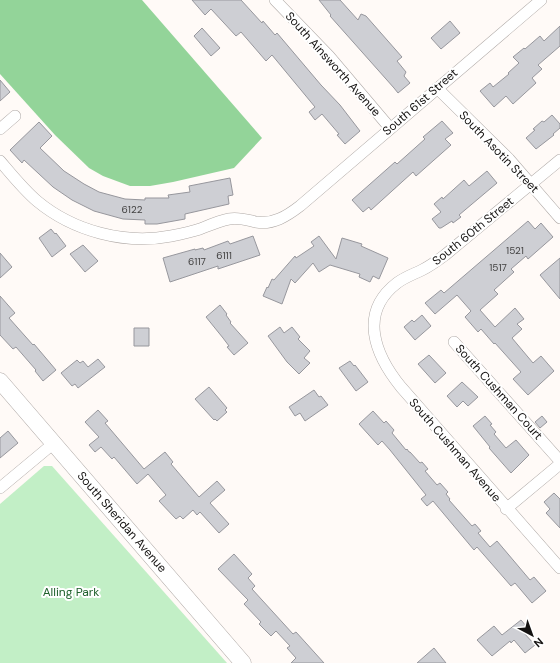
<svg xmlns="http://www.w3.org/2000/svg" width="560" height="663" font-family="'DM Sans',sans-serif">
<rect width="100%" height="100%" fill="#fffaf7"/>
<path fill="#c2efc6" d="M44,466H52L227,663H0V504Z"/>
<path fill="#93d499" d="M0,0H142L262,138L234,168L173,182L150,186H130L103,176L89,168L55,135L0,74Z"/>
<path fill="#cecfd4" stroke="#97979d" d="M192,0H241L262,23L263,21L275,35L277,33L321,85L340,105L360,131L345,144L337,135L339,134L322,114L315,120L309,112L315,107L272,55L266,61L241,32L236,36L211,9L205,15Z
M319,0H340L358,20L361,14L366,16L402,57L397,61L406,72L404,76L410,83L398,93L394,88L330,16L331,15Z
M450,21L460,33L441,49L431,38Z
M560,26V46L538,65L542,69L532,78L536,83L513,104L506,96L494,107L480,91L490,83L493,87L509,74L508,73L519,63L513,57L524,48L525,49L540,36L544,41Z
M202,28L220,48L211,56L194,36Z
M0,80L10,92L0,101Z
M552,115L560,124V128L553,134L554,135L536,149L526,138L535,130L533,129L542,121L544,122Z
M442,121L453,133L445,139L451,145L416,176L413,172L371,210L369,207L363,212L352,200L395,162L397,164L425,139L423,137Z
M39,122L52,136L40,148L64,171L84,184L99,192L125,199L145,200V198H169L168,195L190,192L189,186L230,178L233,195L228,196L229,204L185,214V219L157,224H145V220L123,219L94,211L72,200L53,187L24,160L22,163L10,150Z
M487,171L497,183L459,215L461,217L453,223L452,221L441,228H439L432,219L441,212L434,204L442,197L443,199L464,180L469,186Z
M528,221L535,229L541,223L553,237L528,259L526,256L511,269L514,272L494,290L498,294L480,310L495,327L515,308L524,319L517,324L522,329L512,338L533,363L541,356L554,371L528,395L513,379L521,372L495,343L494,344L481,329L478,332L465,317L471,311L457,295L435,314L425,303L441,290L444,293Z
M51,229L55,234L56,233L66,246L52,257L39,238Z
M253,236L260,255L218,269V266L170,282L163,258L195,249V250L203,248L204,250L228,241L230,244Z
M319,236L336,259L342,238L362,244L361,246L388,258L379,279L373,276L370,282L359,277L360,274L330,265L319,272L313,263L295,283L291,279L282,304L263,296L267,287L268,288L272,279L274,280L295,256L296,258L314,246L311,242Z
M83,245L98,261L85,272L70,254Z
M0,253L12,267L0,278Z
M560,258V299L540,275Z
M0,296L15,313L9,318L33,345L34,344L56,370L43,381L35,371L36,370L16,347L13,349L0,335Z
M220,305L227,314L226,315L231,322L230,323L248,343L234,355L227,347L229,346L223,338L206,317Z
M422,315L431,326L415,340L404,327L412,320L414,322Z
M280,327L284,333L292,327L300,337L298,339L310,351L304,358L310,363L299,374L287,362L268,336Z
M134,328H149V346H134Z
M429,355L446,373L435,383L418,364Z
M98,359L105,367L78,388L75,384L72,386L61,373L77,360L80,363L83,361L88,367Z
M350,361L354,366L355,365L368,382L356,391L339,368Z
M462,382L478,397L468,406L463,401L457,407L447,396Z
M209,387L227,408L225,410L227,412L217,421L215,419L214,420L195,399Z
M314,390L319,397L321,396L328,405L305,421L300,413L295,416L289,407Z
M98,410L108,421L105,423L144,469L165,452L173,462L171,464L199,497L217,481L225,490L210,503L229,524L219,533L200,512L197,515L193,510L183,519L180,516L176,519L159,501L166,495L148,474L137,484L114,457L112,459L101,447L95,452L89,445L99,437L85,422Z
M373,411L384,423L386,421L394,430L392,433L406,450L407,449L409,452H410L420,463L422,462L428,469L425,471L437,485L440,483L448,492L446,494L450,499L449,500L472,526L475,524L481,531L478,533L490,547L497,541L530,580L534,577L546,591L532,603L515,583L511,586L477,547L474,550L433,501L427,506L421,499L426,495L390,450L382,441L378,445L359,424Z
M485,416L492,424L490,425L496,432L494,434L506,448L516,440L529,455L511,473L489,448L490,447L473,426Z
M542,416L547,422L540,428L535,422Z
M8,431L18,443L0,458V438Z
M554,493L560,499V528L546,513L550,509L544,502Z
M234,554L252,574L248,578L255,586L252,589L293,634L296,632L324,663H291L296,658L287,648L290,646L276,631L271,636L259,624L261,622L244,604L248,600L218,569Z
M521,620L526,626L523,629L525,630L523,632L535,645L525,653L514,640L511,643L510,641L492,656L477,640L494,626L502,635Z
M434,648L446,663H417Z"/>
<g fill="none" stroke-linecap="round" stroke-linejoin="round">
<defs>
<path id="street" d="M275,0L329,56L390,128
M437,88L509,159L560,218
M0,129L15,116
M560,160L445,255C437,261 430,266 422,270C414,274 405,277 397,283C358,313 375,355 401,387L560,568
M0,161C12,175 23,189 37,201C73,231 125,245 171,236C181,234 191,232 200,229C210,225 219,221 229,219C238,217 247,220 256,222C273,225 287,216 300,206L541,0
M454,342L560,461
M0,488L54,443
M506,509L560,464"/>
<path id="secondary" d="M0,381L243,663"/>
</defs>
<use href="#street" stroke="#afa9a6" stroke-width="12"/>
<use href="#secondary" stroke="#afa9a6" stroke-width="17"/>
<use href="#street" stroke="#fff" stroke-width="11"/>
<use href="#secondary" stroke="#fff" stroke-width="16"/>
</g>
<g text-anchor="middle" stroke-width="4" stroke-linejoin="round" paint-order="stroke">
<g font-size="10" fill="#434242">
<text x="132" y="213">6122</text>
<text x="515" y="254">1521</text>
<text x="224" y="259">6111</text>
<text x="197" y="265">6117</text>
<text x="498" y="271">1517</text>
</g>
<g font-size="12" fill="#151312" stroke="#fff">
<text transform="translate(333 64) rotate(48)" y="4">South Ainsworth Avenue</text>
<text transform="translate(420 102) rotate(-41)" y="4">South 61st Street</text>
<text transform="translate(499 152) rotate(46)" y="4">South Asotin Street</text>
<text transform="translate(473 231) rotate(-39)" y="4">South 60th Street</text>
<text transform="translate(499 392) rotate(48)" y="4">South Cushman Court</text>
<text transform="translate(455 450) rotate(49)" y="4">South Cushman Avenue</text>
<text transform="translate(122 522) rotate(49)" y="4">South Sheridan Avenue</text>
</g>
<g font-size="12" fill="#1e602b" stroke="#fff">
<text x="71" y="596">Alling Park</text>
</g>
</g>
<g transform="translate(532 635) rotate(139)" stroke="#ffffff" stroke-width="3" paint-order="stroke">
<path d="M0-3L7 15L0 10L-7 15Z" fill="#151312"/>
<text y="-6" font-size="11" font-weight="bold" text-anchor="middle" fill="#151312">N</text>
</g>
</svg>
